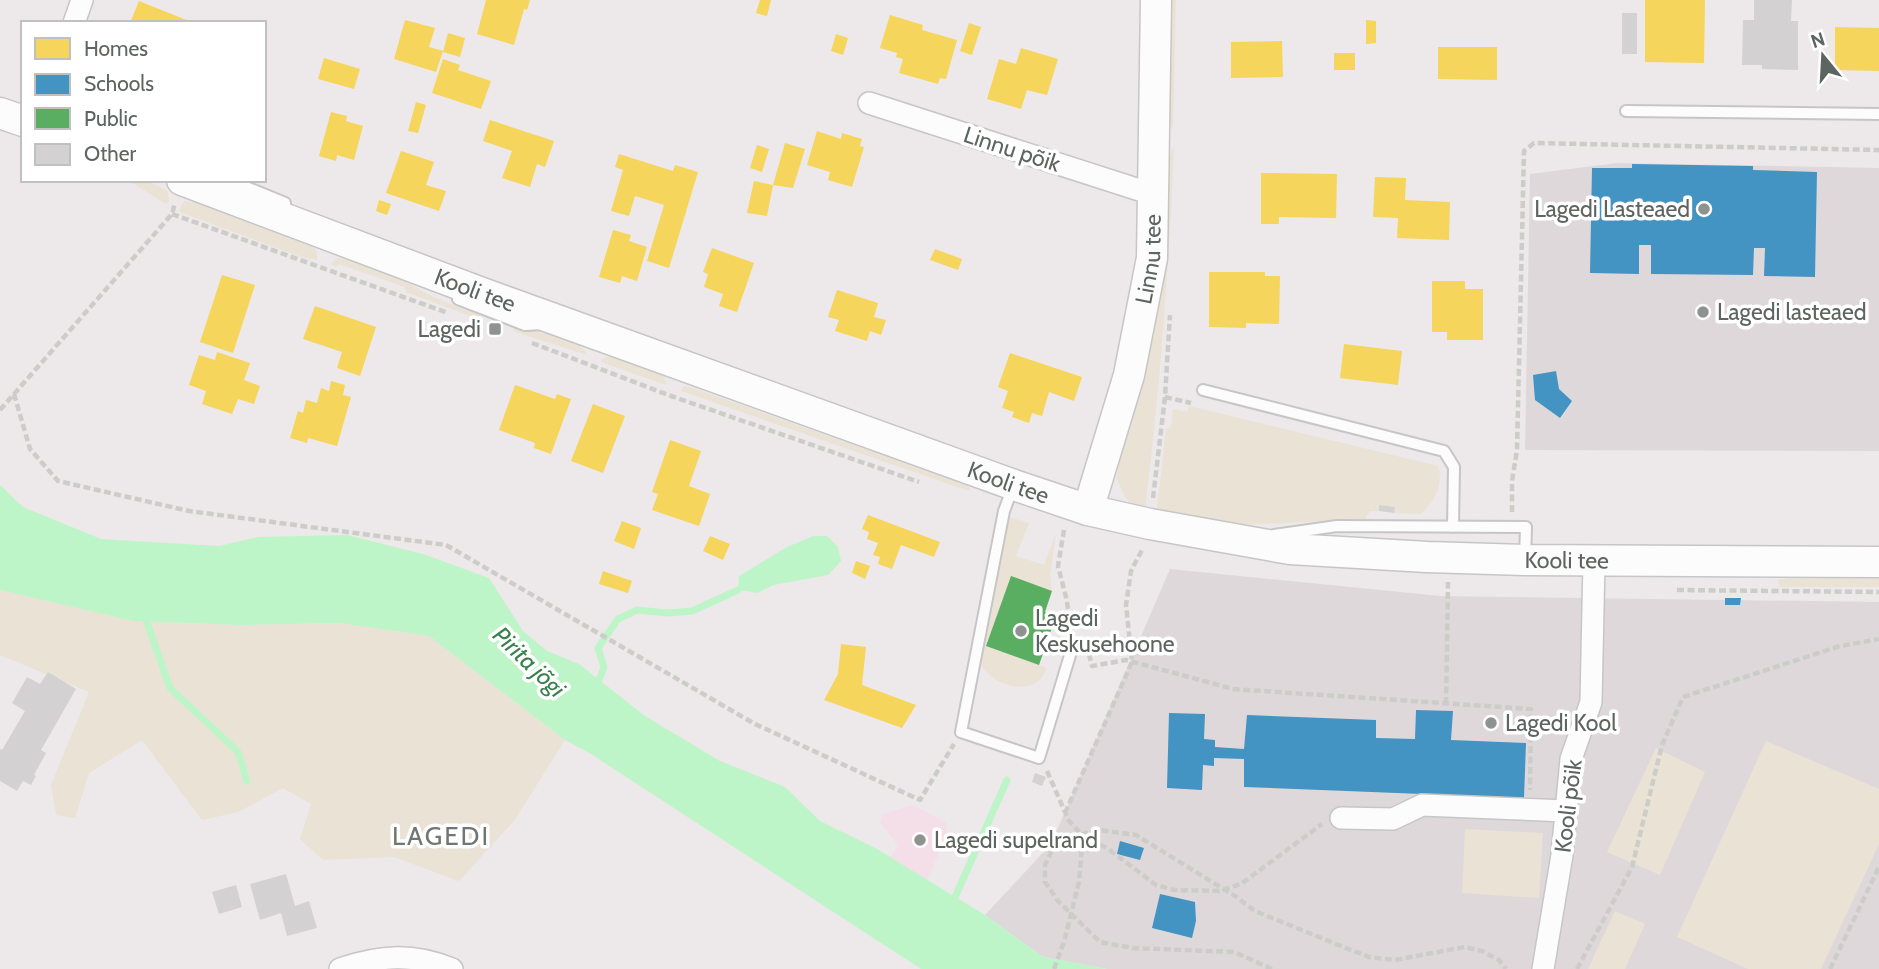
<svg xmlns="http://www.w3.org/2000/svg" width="1879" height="969" font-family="Cabin,sans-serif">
<rect width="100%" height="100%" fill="#ede8ea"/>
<path fill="#dfd8da" d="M1617,163L1879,168V451L1525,450L1530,174Z
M1170,569L1440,596L1879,602V969H1107L1043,957L985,915L1051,844Z"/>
<path fill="#e9e2d5" d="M1170,0H1176L1173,129L1168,122Z
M1174,146C1169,268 1160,388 1145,509L1133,505L1125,497L1117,479L1119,462L1134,415L1151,336L1167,162Z
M128,180C142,180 157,183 168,192L169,201L166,204Z
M184,201L201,203L313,246L317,253V260L302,257L182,213L179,210Z
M337,258C369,259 401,280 428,294C445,303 463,308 480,315L479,319L406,292L405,287L339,264L336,267L331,264Z
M515,327C532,329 582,338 587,355L513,331Z
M612,356L664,376L666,385L601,362L603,358Z
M687,386L964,484L970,488L969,491L681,391L683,387Z
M1189,406L1438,466C1444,484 1434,504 1420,514L1394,513V507L1380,505L1379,511H1370L1365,519L1242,525L1220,523L1157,509L1166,429L1171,427L1173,409L1187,412Z
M1010,517L1029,523L1016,556L1044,565L1056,533L1050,575L1052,591L1011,577L986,646L1047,668C1044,673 1042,679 1037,682C1017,695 982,679 978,656Z
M1801,577H1879V587H1779L1778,580Z
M0,590L133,621L240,625L339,623L429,636L565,740L514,821L459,881L394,857L323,860L300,839L311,804L283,788L238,812L202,820L142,740L89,773L75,818L56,815L51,785L89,692L0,655Z
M1766,741L1879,789V844L1821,969H1748L1677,937Z
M1656,748L1705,772L1660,875L1607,852Z
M1465,829L1543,833L1539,898L1462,893Z
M1615,911L1645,924L1625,969H1588Z"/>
<path fill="#f4dfe8" d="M913,805L947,823L946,836L927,881L890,858L898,845L880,822L883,814Z"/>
<path fill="#bef5c8" d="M0,485L23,507L101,539L219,546L258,537L347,535L423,554L489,578L523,631L547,651L579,664L645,716L720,761L785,787L820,821L877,849L985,915L1043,957L1107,969H921L591,754L565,740L429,636L339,623L240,625L133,621L0,590Z
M813,536H827L838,547L841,561L828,575L773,585L758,593L738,590L739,576L787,547Z"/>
<path fill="#f6d55c" d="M486,0H530L527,10L524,9L514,45L477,34Z
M760,0H771L767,16L756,13Z
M1645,0H1705L1704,63L1645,62Z
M139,1L194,23H130Z
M890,15L923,25L922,30L957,40L946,79L940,78L938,84L899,73L903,59L896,57L897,53L880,48Z
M405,20L435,28L429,47L443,51L436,72L394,59Z
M1366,20L1376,21V43L1366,44Z
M969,23L981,27L972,55L960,51Z
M1835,27L1879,28V71L1835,70Z
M448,33L465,38L460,57L443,52Z
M836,34L848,38L843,55L831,51Z
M1282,41L1283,77L1231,78V42Z
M1438,47H1497V80L1438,79Z
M1021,48L1058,59L1047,95L1027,90L1021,109L987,99L999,59L1016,64Z
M1334,53H1355V70H1334Z
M324,58L360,69L354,89L318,79Z
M443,59L460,65L458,70L491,81L481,109L432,93Z
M416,102L426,105L418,133L408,131Z
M331,112L347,116L346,121L363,126L354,160L337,155L336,161L319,156Z
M490,120L554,141L545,167L537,164L530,187L502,178L512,151L483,141Z
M817,131L841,139L842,133L862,139L860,146L864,147L852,187L828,180L830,172L807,165Z
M785,143L805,149L793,188L773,185Z
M757,145L769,149L762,172L750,168Z
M401,151L434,162L426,185L446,191L439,211L386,193Z
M619,154L673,171L675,165L698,172L669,268L647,261L664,205L635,196L629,216L611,211L623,170L615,167Z
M1261,173L1337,174L1336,218L1279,217V224H1261Z
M1375,177L1406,178L1405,200L1450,202L1449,240L1397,238L1398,218L1373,217Z
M754,181L773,185L767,216L747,213Z
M379,200L391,204L387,215L376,211Z
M613,230L631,235L629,241L647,247L637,281L622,276L620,283L599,277Z
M712,248L754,263L737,312L719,306L723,294L704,287L708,274L703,272Z
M935,249L962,259L958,270L930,260Z
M1209,272H1265V276H1280L1279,324L1246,323V328L1209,327Z
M222,275L255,285L233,353L200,342Z
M1432,281H1465V289H1483V340H1447V332H1432Z
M837,290L878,303L874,317L886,320L881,335L870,331L867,341L835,331L839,320L828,317Z
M315,306L376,327L360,376L337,368L342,352L303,339Z
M1344,344L1402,351L1398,385L1340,378Z
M217,352L250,363L244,380L260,386L254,404L238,399L232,414L202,404L206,391L189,385L199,355L215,360Z
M1010,353L1082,377L1074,401L1049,392L1042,416L1032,413L1029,423L1012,417L1014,412L1002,408L1008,391L998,387Z
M331,381L345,385L343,395L351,397L337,446L308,438L307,443L290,438L298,411L303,413L306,400L317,403L321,388L329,391Z
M515,385L555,399L557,394L571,399L551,454L534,448L535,443L499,430Z
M593,404L625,416L603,473L571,461Z
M670,440L701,451L689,486L710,494L699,526L652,510L658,494L652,492Z
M868,515L940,542L934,557L901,545L892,569L878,564L880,557L873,555L878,543L867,539L869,532L862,529Z
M622,521L641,528L634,549L614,541Z
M710,536L730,544L723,560L703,551Z
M856,561L870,566L865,579L852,573Z
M603,571L632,581L628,593L599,584Z
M841,644L866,647L862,685L916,705L902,728L824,700L838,674Z"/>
<path fill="#4393c3" d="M1632,164L1753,166V170L1817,172L1815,277L1764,276L1765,248H1754L1753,275L1651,274V245H1639V274L1590,273L1592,168H1632Z
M1556,371L1559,389L1572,401L1560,418L1535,400L1533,375Z
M1725,598H1741L1740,605H1725Z
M1416,710L1453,711L1451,740L1526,743L1524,798L1244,787V759L1214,758V766L1203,765L1202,790L1167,788L1169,713L1205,714L1204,739L1215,740V747L1244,749L1247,715L1376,720V738L1415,739Z
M1120,841L1144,848L1140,860L1117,854Z
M1160,894L1195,902L1196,921L1192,938L1152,928Z"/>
<path fill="#5aae61" d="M1011,576L1052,591L1045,612L1056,616L1039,665L986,646Z"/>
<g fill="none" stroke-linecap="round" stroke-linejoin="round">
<path stroke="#bef5c8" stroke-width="7" d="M144,614L170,688L238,752L247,781
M591,686L599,680L604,667L598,648L618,619L637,610L668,613L692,611L738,590
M952,904L1007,780"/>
</g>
<path fill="#d4d1d2" d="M1754,0H1792L1791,21H1798V70L1762,69V65H1742L1743,20H1754Z
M1622,13H1637V54H1622Z
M1379,505L1395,507L1394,513L1379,511Z
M48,672L76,689L41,750L46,753L34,775L36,776L31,785L23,781L17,791L0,781V749L2,750L25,711L12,703L27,677L40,684Z
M1035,773L1046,777L1042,786L1032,782Z
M286,874L295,906L309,901L317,928L287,936L281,913L260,920L250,884Z
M236,885L242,907L219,914L212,892Z"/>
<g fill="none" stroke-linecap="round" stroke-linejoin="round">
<defs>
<path id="lane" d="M1626,111L1879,114
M229,180L285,203
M458,299L525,325L542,324
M1203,390L1444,451L1454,467L1453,527
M1013,487L1004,511L961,732L1039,758L1071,652
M1274,535L1337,526L1526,527L1525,559"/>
<path id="street" d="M74,23L82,0
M869,103L1155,195
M1341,818L1393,819L1422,805L1566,811
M340,969C381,955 413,953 452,969
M1543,969L1562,855L1571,759L1591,702L1594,561"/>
<g id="secondary">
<path d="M0,113L23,121"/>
<path id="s1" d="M182,180L482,293L1014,485L1088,510L1150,524L1290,549L1427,557L1525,560L1879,562"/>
<path id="s2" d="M1088,510L1129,375L1152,258L1156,0"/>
</g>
</defs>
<use href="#lane" stroke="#c6c6c6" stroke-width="14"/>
<use href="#street" stroke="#c6c6c6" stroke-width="24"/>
<use href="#secondary" stroke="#c6c6c6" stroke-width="33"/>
<path stroke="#cccdc8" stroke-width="4.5" stroke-dasharray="7 3.5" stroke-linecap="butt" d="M172,214L448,313
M532,343L671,396L919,482
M14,394L30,449L58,481L189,511L446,545L755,724L920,800L954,744
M1165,397L1191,403
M0,410L172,214L175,203
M1153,498L1165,397L1170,315
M1512,512V481L1517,450L1524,151L1534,143L1879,150
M1064,530L1058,566L1066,597L1073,638
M1677,590L1879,592
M1089,654L1092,666L1126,660L1233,689L1531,709L1530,790
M1446,704L1448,582
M1047,771L1069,821L1083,836L1107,848L1156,885L1174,890L1219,891L1241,884L1322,824
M1065,813L1132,662L1126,605L1131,571L1143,548
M1054,969L1064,942L1079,882L1083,836
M1272,969L1234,952L1133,948L1100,942L1058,901L1045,882V865L1053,848L1067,838L1099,830L1136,835L1235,896L1255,911L1346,948L1369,957L1395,960L1465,947L1482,951L1499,960L1506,969
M1577,969L1632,867L1662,745L1683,697L1840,646L1879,639
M1830,969L1879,867"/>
<use href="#lane" stroke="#fcfcfc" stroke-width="10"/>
<use href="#street" stroke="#fcfcfc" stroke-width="21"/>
<use href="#secondary" stroke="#fcfcfc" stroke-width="30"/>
</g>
<g fill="#8f9390" stroke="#fff" stroke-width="2.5">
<circle cx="1704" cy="209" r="7"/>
<circle cx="1703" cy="312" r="7"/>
<rect x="488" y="322" width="14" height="14" rx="3.5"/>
<circle cx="1021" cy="631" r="7"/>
<circle cx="1491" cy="723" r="7"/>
<circle cx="920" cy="840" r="7"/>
</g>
<g text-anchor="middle" stroke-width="7" stroke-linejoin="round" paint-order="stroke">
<g font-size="23" fill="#5d6560" stroke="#fff">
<text transform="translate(1012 149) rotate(18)" y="8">Linnu põik</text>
<text dy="8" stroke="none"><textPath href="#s2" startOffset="259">Linnu tee</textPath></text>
<text dy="8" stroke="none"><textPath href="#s1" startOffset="313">Kooli tee</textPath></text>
<text dy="8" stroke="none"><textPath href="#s1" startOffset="880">Kooli tee</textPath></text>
<text dy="8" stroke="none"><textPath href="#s1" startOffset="1447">Kooli tee</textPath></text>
<text transform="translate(1568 806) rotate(-83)" y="8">Kooli põik</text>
</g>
<g font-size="23" fill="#5d6560" stroke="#fff" text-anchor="start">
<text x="1690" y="217" text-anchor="end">Lagedi Lasteaed</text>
<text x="1717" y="320">Lagedi lasteaed</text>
<text x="481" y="337" text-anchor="end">Lagedi</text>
<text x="1035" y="626">Lagedi<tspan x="1035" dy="26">Keskusehoone</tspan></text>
<text x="1505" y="731">Lagedi Kool</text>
<text x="934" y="848">Lagedi supelrand</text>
</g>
<g font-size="24" font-style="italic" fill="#38814c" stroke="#fff">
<text transform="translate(529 662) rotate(44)" y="8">Pirita jõgi</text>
</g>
<g font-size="26" letter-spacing="2" fill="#6e7771" stroke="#fff">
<text x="441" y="845">LAGEDI</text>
</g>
</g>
<rect x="21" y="21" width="245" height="161" fill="#ffffff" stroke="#bec1bf" stroke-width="2"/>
<rect x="35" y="38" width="35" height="21" fill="#f6d55c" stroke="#bec1bf" stroke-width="2"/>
<text x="84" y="56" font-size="21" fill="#5d6560">Homes</text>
<rect x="35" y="74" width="35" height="21" fill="#4393c3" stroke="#bec1bf" stroke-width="2"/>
<text x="84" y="91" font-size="21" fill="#5d6560">Schools</text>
<rect x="35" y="108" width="35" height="21" fill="#5aae61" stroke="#bec1bf" stroke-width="2"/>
<text x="84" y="126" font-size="21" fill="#5d6560">Public</text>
<rect x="35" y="144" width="35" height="21" fill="#d4d1d2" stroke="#bec1bf" stroke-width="2"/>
<text x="84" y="161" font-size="21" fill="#5d6560">Other</text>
<g transform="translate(1823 56) rotate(342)" stroke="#ffffff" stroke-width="5" paint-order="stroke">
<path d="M0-5L12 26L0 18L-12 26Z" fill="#5d6560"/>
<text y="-10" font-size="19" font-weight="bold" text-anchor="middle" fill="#5d6560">N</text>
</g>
</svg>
